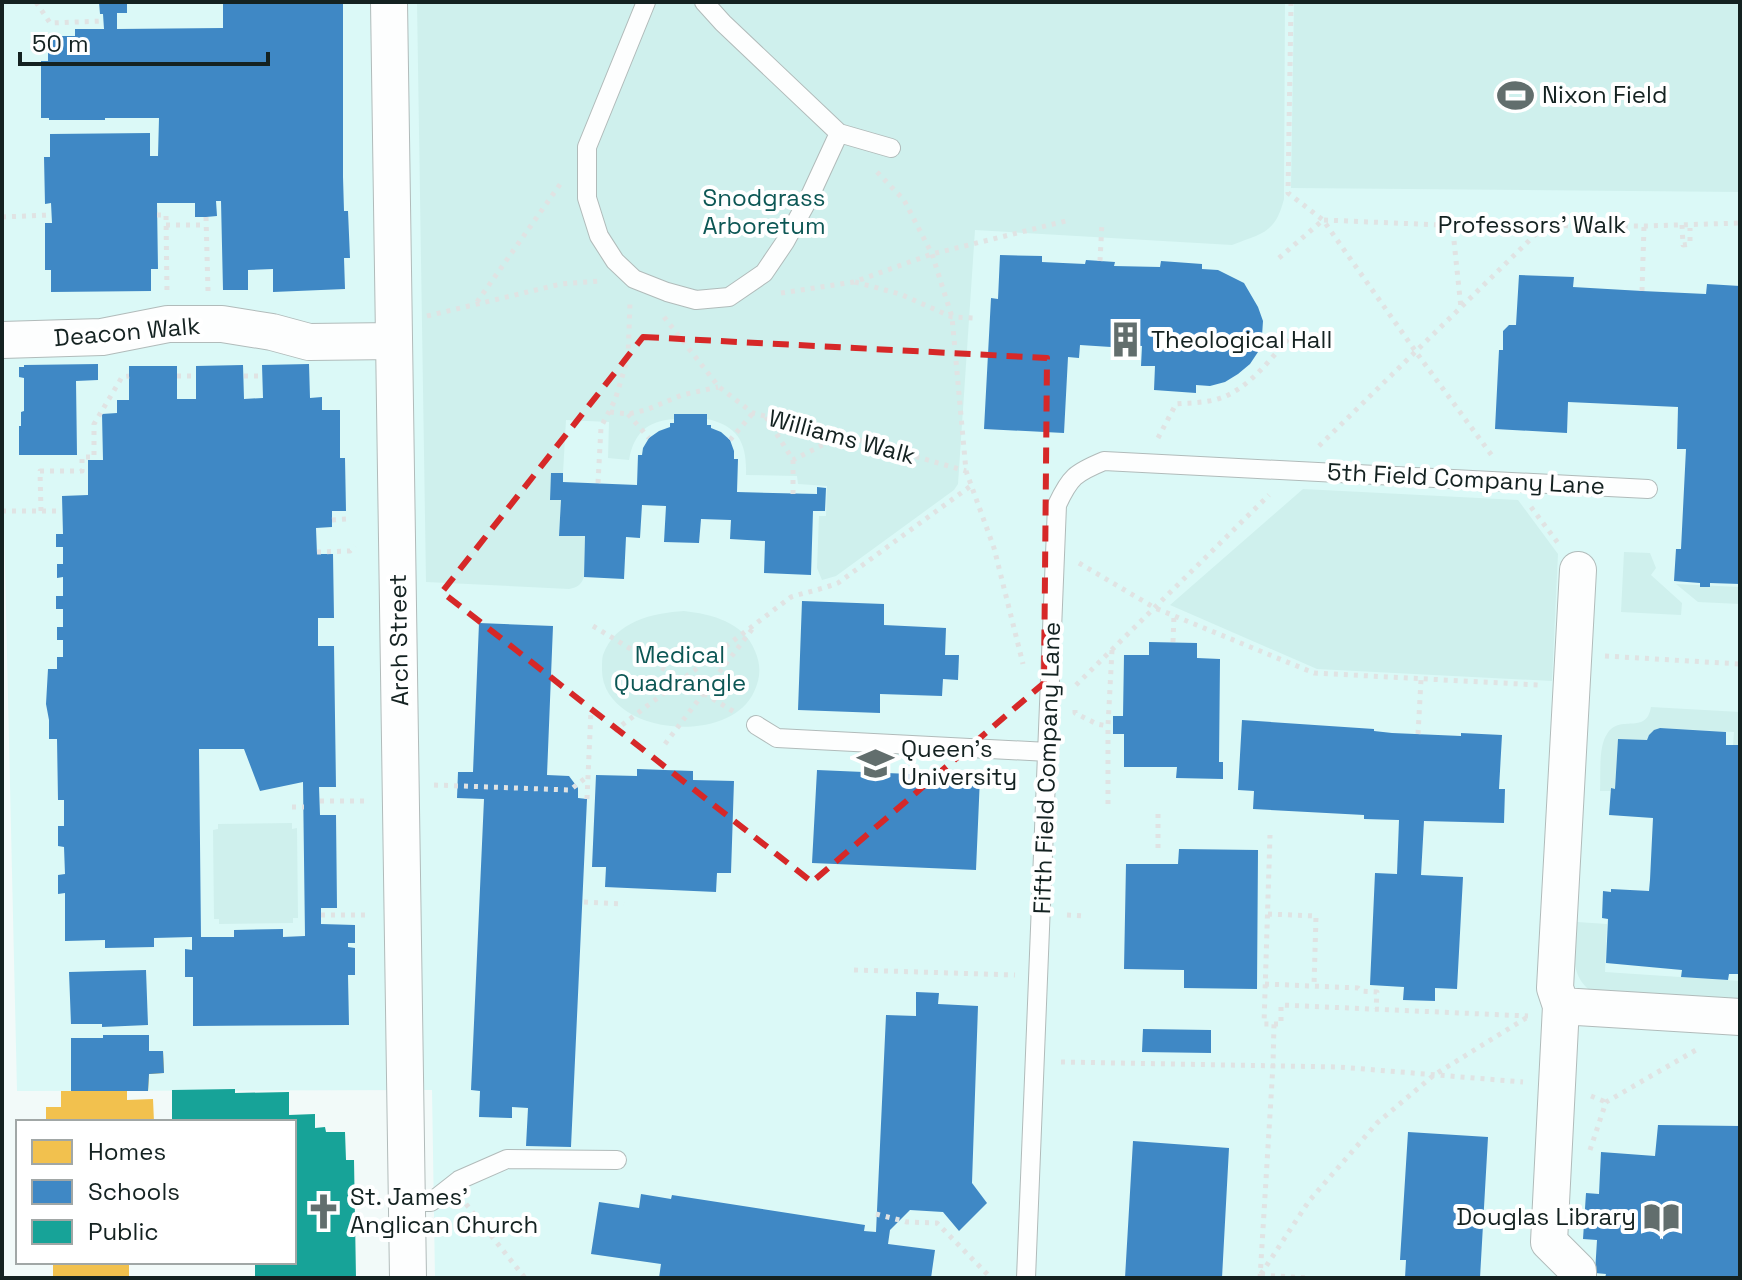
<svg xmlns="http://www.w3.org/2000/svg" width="1742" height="1280" font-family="'Space Grotesk',sans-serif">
<rect width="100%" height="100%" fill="#f2faf9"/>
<path fill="#dbf9f7" d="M2,2H1740V1278H435L432,1090L17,1091L2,436Z"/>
<path fill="#cff0ed" d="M417,2H1285L1284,199C1275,234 1262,233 1232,245L975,230L958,484L954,490L836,576L822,580L817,568L819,516H826L827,486L798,484L797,476L746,475C747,444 739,426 707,419L706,414H675L674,419C647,421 634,433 629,460L608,458L609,422L566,420L563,473H551L550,499L561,500L559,535L585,536L584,577C581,585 578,587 569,589L426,582Z
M1294,2H1740V192L1291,188Z
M1303,489L1518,500L1558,554L1552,681L1317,669L1170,605Z
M1624,552L1650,553L1656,568L1651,575L1682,603L1681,615L1621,612Z
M1676,584L1740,587V604L1698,602Z
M684,611C711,614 744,622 755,651C761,665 761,677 754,692C728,748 599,734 602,667C602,664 602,658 603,655C615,621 653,613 684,611Z
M1651,707L1740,712V745H1733L1734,732L1660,728C1653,730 1650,733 1647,740L1618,739L1615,789H1611V791H1600C1601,776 1598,747 1607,734C1620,713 1646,736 1651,707Z
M292,823V829L297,828L298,918H293V923L219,924V919H214L213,830L218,829V824Z
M1577,922L1607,924L1605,972L1740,981V1006L1595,994C1567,976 1575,951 1577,922Z"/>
<path fill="#f2c14e" d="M103,1035H149V1051H163L164,1073L149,1074L148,1091H127V1100L153,1099L154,1122H46V1107H61V1091H71V1038H103Z
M53,1262H129V1278H53Z"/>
<path fill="#3f88c5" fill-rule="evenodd" d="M99,2H127V13H117V29L223,28V2H343V177L344,211H348L350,258H344L345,289L273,292V269L248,270V290H223L221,201H216L217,216L206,217H195V203H157L158,269H151V291L51,292V270H45V223H52L51,203L45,204L44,157H50V134L150,133V156H158L159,118H105V120H49V118H41V61H48V36H75V29H104L103,14H100Z
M1000,255L1042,256V262L1063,263L1085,264L1086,260L1115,262L1114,266L1160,267L1161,261L1202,264V269L1218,270L1244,283L1258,307L1263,321L1262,336L1258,352L1250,364L1238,374L1225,382L1210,386L1196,385V393L1154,390L1155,366H1141L1142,346L1111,344V347L1080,345L1079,358L1068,357L1064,433L984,429L991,298L998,299Z
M1519,275L1574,277L1573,287L1642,291L1706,294L1707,284L1740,286V584L1710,583V587H1700V583L1674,581L1676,549H1681L1686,449H1677L1678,407L1568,402L1567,433L1495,429L1499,350H1503V331L1509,325H1516Z
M98,364V380L76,381L77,455H19V426H21V412L24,411V378L19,377V367H24V365Z
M309,364L310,398L322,397V410H340V458H345L346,511H332V527L316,528L317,554H333L334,618H318V646H334L336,787H319L320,815H336L337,908H321V924L355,925V943H348V947L355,948V975H348L349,1025L193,1026V977H185V949L192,950V937L154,938V947L105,948V940L65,941V893L58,894V875L65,874L64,847L58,846V826H64V800H58L57,739H49V720L46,704L48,669H57V657H63V640H57V627H63V609H56V596H63V577L57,578V564H63V547H56V534H63L62,496L88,495V460H103L102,414L117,413V400H129V366H177V399H196V366L243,365L244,399L263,398L262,365ZM199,749H244L260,791L303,782L305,936L283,937V929L234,930V937H201Z
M674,414H707V425H711V428L721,432L730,440L734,451V459H738L737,492L817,494V487L826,488L825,511H813L811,575L764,573L765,541L730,539L731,520L701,519L699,543L664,542L666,506L642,505L640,538L626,537L624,579L584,577L585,536H559L561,500H550L551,473H563V482L637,485L638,455H642L643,448L649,438L659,431L670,427V423H674Z
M802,601L884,604V625L946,628L945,655H959L958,680L943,679L942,696L880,694V713L798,710Z
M479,623L553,626L547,775L569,776L578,788V798L587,799L571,1147L526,1146L528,1108L512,1107V1118L479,1117L480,1091L471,1090L484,799L457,798L458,772H473Z
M1149,642L1197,643V658L1220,659L1219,762H1223V779L1176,778L1177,767H1124V734H1113V716H1123L1124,655H1149Z
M1242,720L1374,729V731L1392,733L1461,736V733L1502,735L1499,789H1505L1504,823L1424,821L1421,875L1463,877L1457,989L1435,988V1001L1403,1000L1404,987L1370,985L1375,873L1397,874L1399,820L1364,819V815L1253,809L1254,791L1238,790Z
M1660,728L1726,732V745H1740V974H1729L1728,980L1681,977L1682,970L1606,963L1608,919L1602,918L1603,891L1611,892V889L1649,891L1650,880L1653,818L1609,815L1611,788L1615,789L1618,739L1647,740L1649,735L1654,730Z
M637,769L693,771V780L734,781L731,873H717L716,892L605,887L606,867H592L596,775L637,776Z
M817,770L980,777L976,870L812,863Z
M1179,849L1258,850L1257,989L1184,988V970L1124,969L1126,864H1178Z
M146,970L148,1025L102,1027V1024H71L69,972Z
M916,992L939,993L938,1004L978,1006L972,1183L987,1203L959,1231L943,1212L910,1210L890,1230L888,1244L935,1250L931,1278H659L661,1264L591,1254L599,1202L639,1208L641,1194L671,1199L672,1195L865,1225L864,1231L876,1232L886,1015L916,1016Z
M1143,1029L1211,1030V1053L1142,1052Z
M103,1035H149V1051H163L164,1073L149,1074L148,1091H71V1038H103Z
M1658,1125L1740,1126V1278H1605L1606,1274L1595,1273L1597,1240L1583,1239L1586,1193L1599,1194L1601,1152L1655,1156Z
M1408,1132L1488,1137L1480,1278H1405L1406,1260H1400Z
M1133,1141L1229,1148L1222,1278H1125Z"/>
<path fill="#17a398" d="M235,1089V1093L289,1092V1115L315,1114V1128L325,1127L326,1132H345L346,1160H354L356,1278H255V1262H294V1122H172V1090Z"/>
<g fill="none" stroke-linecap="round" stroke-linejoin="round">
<defs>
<path id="lane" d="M646,2L587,147V198L599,236L615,261L634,279L667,292L696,300L729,297L764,273L785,242L809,198L839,133
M704,2L723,23L839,133L891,148
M756,725L777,738L1048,752
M407,1202H431L459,1180L507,1159L617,1160
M1026,1278L1057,505C1070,477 1075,473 1104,461L1648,489"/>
<path id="street" d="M389,2L408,1278
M2,340L102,337L168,324H222L272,332L309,342L394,341
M1561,1006L1740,1017
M1578,1278V1271L1549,1242L1561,1006L1555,988L1578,570"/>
</defs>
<use href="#lane" stroke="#b1bbba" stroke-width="20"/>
<use href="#street" stroke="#b1bbba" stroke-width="38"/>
<path stroke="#e0e3e3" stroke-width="5" stroke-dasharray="4 6" stroke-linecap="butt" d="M36,2L50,23L104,21
M1291,2L1288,193L1323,220L1416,352L1493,457
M877,172L904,200L932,254L952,317L966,471L994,548L1023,664
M157,215H166L167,293
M2,217L51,215
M206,217L208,291
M1324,220L1441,225L1644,226L1740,223
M166,225H206
M1682,225L1683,245L1690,244V228
M1454,241L1461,308
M1279,258L1323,220
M1100,261L1102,222
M855,282L900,294L952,317L975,318
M1642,291L1644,226
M781,293L854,282L932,254L1070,220
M477,302L561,183
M427,316L561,284L601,281
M664,317L719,387L753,413L841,435L966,471
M177,376H196
M244,376H263
M610,412L628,414L646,410L682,395L718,387
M628,414L649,438
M766,417L793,460L840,436
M1158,438L1176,404C1187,403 1198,403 1209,401C1243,396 1268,362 1289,338
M730,440L753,413
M1319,446L1544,226
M598,483L601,427L615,400L628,358L630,303
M793,494V460
M1531,507L1558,543
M2,511H62
M41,511L40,471H82V457H94V424L122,377L129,376
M332,520L346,519
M317,552L350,551L355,546
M1079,563L1155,608L1314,673L1539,685
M593,626L736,713
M1173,642L1174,615
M1605,656L1740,664
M1076,685L1269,495
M1075,710V713L1097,724L1108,726
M614,731L791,597C807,592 823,589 838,583L972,485
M1418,734L1421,680
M665,744L753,628
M434,785L570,790L588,776
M587,799L591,710
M320,801H369
M1108,804V726L1112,650
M292,807H304
M1158,848V809
M584,902L624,904
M1268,914L1316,916L1314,986
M321,915H371
M1067,915L1085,916
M854,970L1015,975
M1265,984L1358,988L1361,991L1377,992L1376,1009
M1274,1024H1281V1005L1528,1016
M1061,1062L1339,1067L1523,1082
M1591,1096L1606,1102
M1590,1150L1606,1102L1696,1050
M466,1204L525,1278
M876,1214L907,1222L937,1223L991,1278
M1261,1274L1309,1201L1377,1123L1434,1075L1526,1018
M1261,1275L1307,1278
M1260,1278L1273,1065L1274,1024H1264L1270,835"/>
<use href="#lane" stroke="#fdfefe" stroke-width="18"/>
<use href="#street" stroke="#fdfefe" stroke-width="36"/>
</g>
<path fill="none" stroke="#d62828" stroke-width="6" stroke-dasharray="16 10" stroke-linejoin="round" d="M643,337L1047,358L1044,683L812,882L442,592Z"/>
<defs>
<symbol id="stadium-bare" viewBox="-9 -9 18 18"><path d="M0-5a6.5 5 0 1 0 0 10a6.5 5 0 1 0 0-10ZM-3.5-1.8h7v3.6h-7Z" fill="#626e6d" stroke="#fff" stroke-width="2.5" paint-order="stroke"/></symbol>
<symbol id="building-bare" viewBox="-9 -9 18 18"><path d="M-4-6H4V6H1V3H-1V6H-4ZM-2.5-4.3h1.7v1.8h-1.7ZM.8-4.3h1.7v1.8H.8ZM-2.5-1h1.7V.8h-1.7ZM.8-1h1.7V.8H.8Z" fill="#626e6d" stroke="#fff" stroke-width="2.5" paint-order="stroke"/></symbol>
<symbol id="university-bare" viewBox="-9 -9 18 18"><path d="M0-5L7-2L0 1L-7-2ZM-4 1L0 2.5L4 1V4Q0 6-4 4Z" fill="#626e6d" stroke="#fff" stroke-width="2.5" paint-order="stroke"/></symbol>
<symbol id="church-bare" viewBox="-9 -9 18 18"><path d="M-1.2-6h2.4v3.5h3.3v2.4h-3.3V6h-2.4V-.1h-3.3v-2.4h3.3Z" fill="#626e6d" stroke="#fff" stroke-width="2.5" paint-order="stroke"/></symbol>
<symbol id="library-bare" viewBox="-9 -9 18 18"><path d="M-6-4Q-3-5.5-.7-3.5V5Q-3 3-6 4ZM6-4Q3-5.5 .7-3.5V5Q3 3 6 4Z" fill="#626e6d" stroke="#fff" stroke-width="2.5" paint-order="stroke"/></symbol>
</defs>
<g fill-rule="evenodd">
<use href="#stadium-bare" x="1490" y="70" width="51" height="51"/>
<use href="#building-bare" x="1100" y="314" width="51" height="51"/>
<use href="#university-bare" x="850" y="738" width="51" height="51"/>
<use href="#church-bare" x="298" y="1186" width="51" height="51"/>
<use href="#library-bare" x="1636" y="1192" width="51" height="51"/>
</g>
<g text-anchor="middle" stroke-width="8" stroke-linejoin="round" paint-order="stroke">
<g font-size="24" fill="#142221" stroke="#fff" text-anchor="start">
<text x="1542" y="103">Nixon Field</text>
<text x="1151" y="348">Theological Hall</text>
<text x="901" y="757">Queen's<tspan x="901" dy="28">University</tspan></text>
<text x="350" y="1205">St. James'<tspan x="350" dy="28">Anglican Church</tspan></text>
<text x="1636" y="1225" text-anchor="end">Douglas Library</text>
</g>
<g font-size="24" fill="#0d5755" stroke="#fff">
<text x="764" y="206">Snodgrass<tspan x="764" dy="28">Arboretum</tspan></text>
<text x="680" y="663">Medical<tspan x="680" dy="28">Quadrangle</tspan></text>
</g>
<g font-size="24" fill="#142221" stroke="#fff">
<text x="1532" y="233">Professors’ Walk</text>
<text transform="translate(127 332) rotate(-5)" y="8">Deacon Walk</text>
<text transform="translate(842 437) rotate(15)" y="8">Williams Walk</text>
<text transform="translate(1466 479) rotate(3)" y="8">5th Field Company Lane</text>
<text transform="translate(399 640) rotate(-91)" y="8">Arch Street</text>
<text transform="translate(1047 768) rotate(-88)" y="8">Fifth Field Company Lane</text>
</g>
</g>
<rect width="1742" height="1280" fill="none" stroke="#142221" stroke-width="8"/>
<rect x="16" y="1120" width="280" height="144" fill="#ffffff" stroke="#a1a7a6" stroke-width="2"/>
<rect x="32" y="1140" width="40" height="24" fill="#f2c14e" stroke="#a1a7a6" stroke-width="2"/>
<text x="88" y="1160" font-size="24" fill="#142221">Homes</text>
<rect x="32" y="1180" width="40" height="24" fill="#3f88c5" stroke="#a1a7a6" stroke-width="2"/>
<text x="88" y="1200" font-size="24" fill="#142221">Schools</text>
<rect x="32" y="1220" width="40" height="24" fill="#17a398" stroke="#a1a7a6" stroke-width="2"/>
<text x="88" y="1240" font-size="24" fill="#142221">Public</text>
<path d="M20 52v12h248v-12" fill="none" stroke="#142221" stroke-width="4"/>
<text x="32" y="52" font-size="24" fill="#142221" stroke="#ffffff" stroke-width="6" paint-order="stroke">50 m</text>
</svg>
